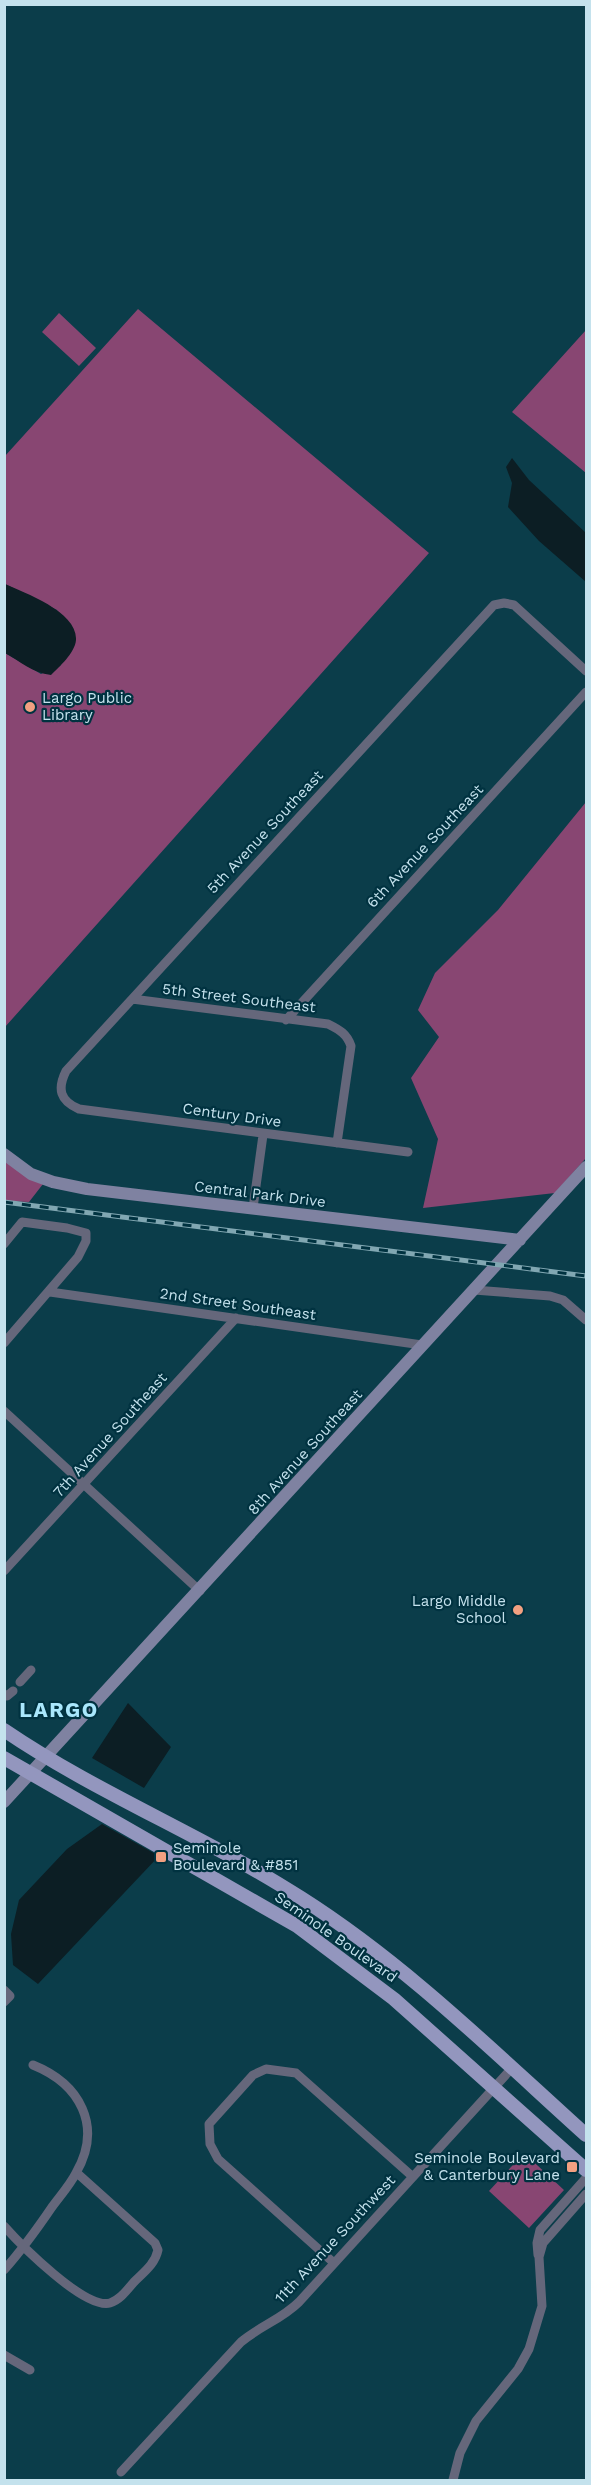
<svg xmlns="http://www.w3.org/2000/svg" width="591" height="2485" font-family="'Work Sans',sans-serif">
<rect width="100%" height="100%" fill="#0b3d4a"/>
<path fill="#884672" d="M138,309L429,553L5,1027V653L41,674L60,666L74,646L57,610L5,584V456Z
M59,313L96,348L79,366L42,332Z
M586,330V473L512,412Z
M586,802V1158L555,1193L423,1208L438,1139L411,1078L439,1037L418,1010L435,973L498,910Z
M4,1160L43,1184L29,1202L5,1201Z
M524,2153L564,2190L529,2228L489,2191Z"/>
<path fill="#0c1e24" d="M512,458L529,480L586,533V582L539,541L508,507L512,483L506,467Z
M5,584C25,593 78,612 76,640C75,653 59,667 51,675C32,673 20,661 5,653Z
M128,1703L171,1747L144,1788L92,1758Z
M102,1824L159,1856L38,1984L13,1965L11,1934L19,1900L67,1849Z"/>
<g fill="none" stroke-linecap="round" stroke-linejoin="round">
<path stroke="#65677b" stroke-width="9" d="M132,999L328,1024C340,1030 347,1034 351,1046L337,1143
M286,1020L586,692
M408,1152L79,1109C60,1101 57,1089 66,1071L494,605L504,603L514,605L586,671
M253,1208L263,1135
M4,1244L22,1222L67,1228L86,1233V1241L78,1257L4,1343
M474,1290L550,1296L563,1300L586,1320
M50,1292L422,1345
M4,1411L200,1591
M4,1571L236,1318
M20,1682L31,1670
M4,1694L7,1696L13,1691
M4,1990L10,1996L4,2002
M4,2226C20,2244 85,2310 110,2303C120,2300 127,2290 134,2282C144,2272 155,2264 158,2250L155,2243L77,2173
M538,2255L537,2243L540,2230L586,2178
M334,2263L218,2159L210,2144L209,2124L253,2075L266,2069L296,2073L413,2177
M4,2270C22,2250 37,2229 52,2207C60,2196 70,2185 76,2173C103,2126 80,2084 33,2065
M4,2355L30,2370
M121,2472L241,2342C260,2326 282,2319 299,2302L512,2068
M453,2480L460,2453L476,2421L518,2369L529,2349L542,2306L539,2257L543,2243L586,2194"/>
<path stroke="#7f82a1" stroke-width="12" d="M4,1154L31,1174L53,1182L87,1189L520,1240
M4,1802L586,1167"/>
<path stroke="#9396be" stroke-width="14" d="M4,1730C98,1794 205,1836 301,1898C405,1964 495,2053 586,2135
M4,1758L297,1926L394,1999L586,2170"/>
<defs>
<path id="rail" d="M4,1202L586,1276"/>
</defs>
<use href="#rail" stroke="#81a7b2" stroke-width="5"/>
<use href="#rail" stroke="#003240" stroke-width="3" stroke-dasharray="9" stroke-linecap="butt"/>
</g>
<g fill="#f2a081" stroke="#003240" stroke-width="2">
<circle cx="30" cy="707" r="6"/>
<circle cx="518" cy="1610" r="6"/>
<rect x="155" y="1851" width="12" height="12" rx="3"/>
<rect x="566" y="2161" width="12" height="12" rx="3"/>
</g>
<g text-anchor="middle" stroke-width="4.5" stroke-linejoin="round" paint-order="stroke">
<g font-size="15" fill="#c4e2ed" stroke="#003240" text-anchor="start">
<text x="42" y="703">Largo Public<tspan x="42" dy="17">Library</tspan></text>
<text x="506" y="1606" text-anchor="end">Largo Middle<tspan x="506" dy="17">School</tspan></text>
<text x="173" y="1853">Seminole<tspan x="173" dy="17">Boulevard &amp; #851</tspan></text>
<text x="560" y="2163" text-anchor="end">Seminole Boulevard<tspan x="560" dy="17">&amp; Canterbury Lane</tspan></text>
</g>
<g font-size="15" fill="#c4e2ed" stroke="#003240">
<text transform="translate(265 832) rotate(-47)" y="5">5th Avenue Southeast</text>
<text transform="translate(425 846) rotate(-47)" y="5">6th Avenue Southeast</text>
<text transform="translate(239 998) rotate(7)" y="5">5th Street Southeast</text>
<text transform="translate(232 1115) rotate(8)" y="5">Century Drive</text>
<text transform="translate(260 1194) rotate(7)" y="5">Central Park Drive</text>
<text transform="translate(238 1304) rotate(8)" y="5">2nd Street Southeast</text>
<text transform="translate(110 1435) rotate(-48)" y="5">7th Avenue Southeast</text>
<text transform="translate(305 1452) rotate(-48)" y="5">8th Avenue Southeast</text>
<text transform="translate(336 1937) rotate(35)" y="5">Seminole Boulevard</text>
<text transform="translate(335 2239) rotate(-47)" y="5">11th Avenue Southwest</text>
</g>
<g font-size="21" font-weight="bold" letter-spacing="1.5" fill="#a9e7fc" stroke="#003240">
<text x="59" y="1717">LARGO</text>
</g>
</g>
<rect width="591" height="2485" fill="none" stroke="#c4e2ed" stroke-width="12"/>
</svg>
